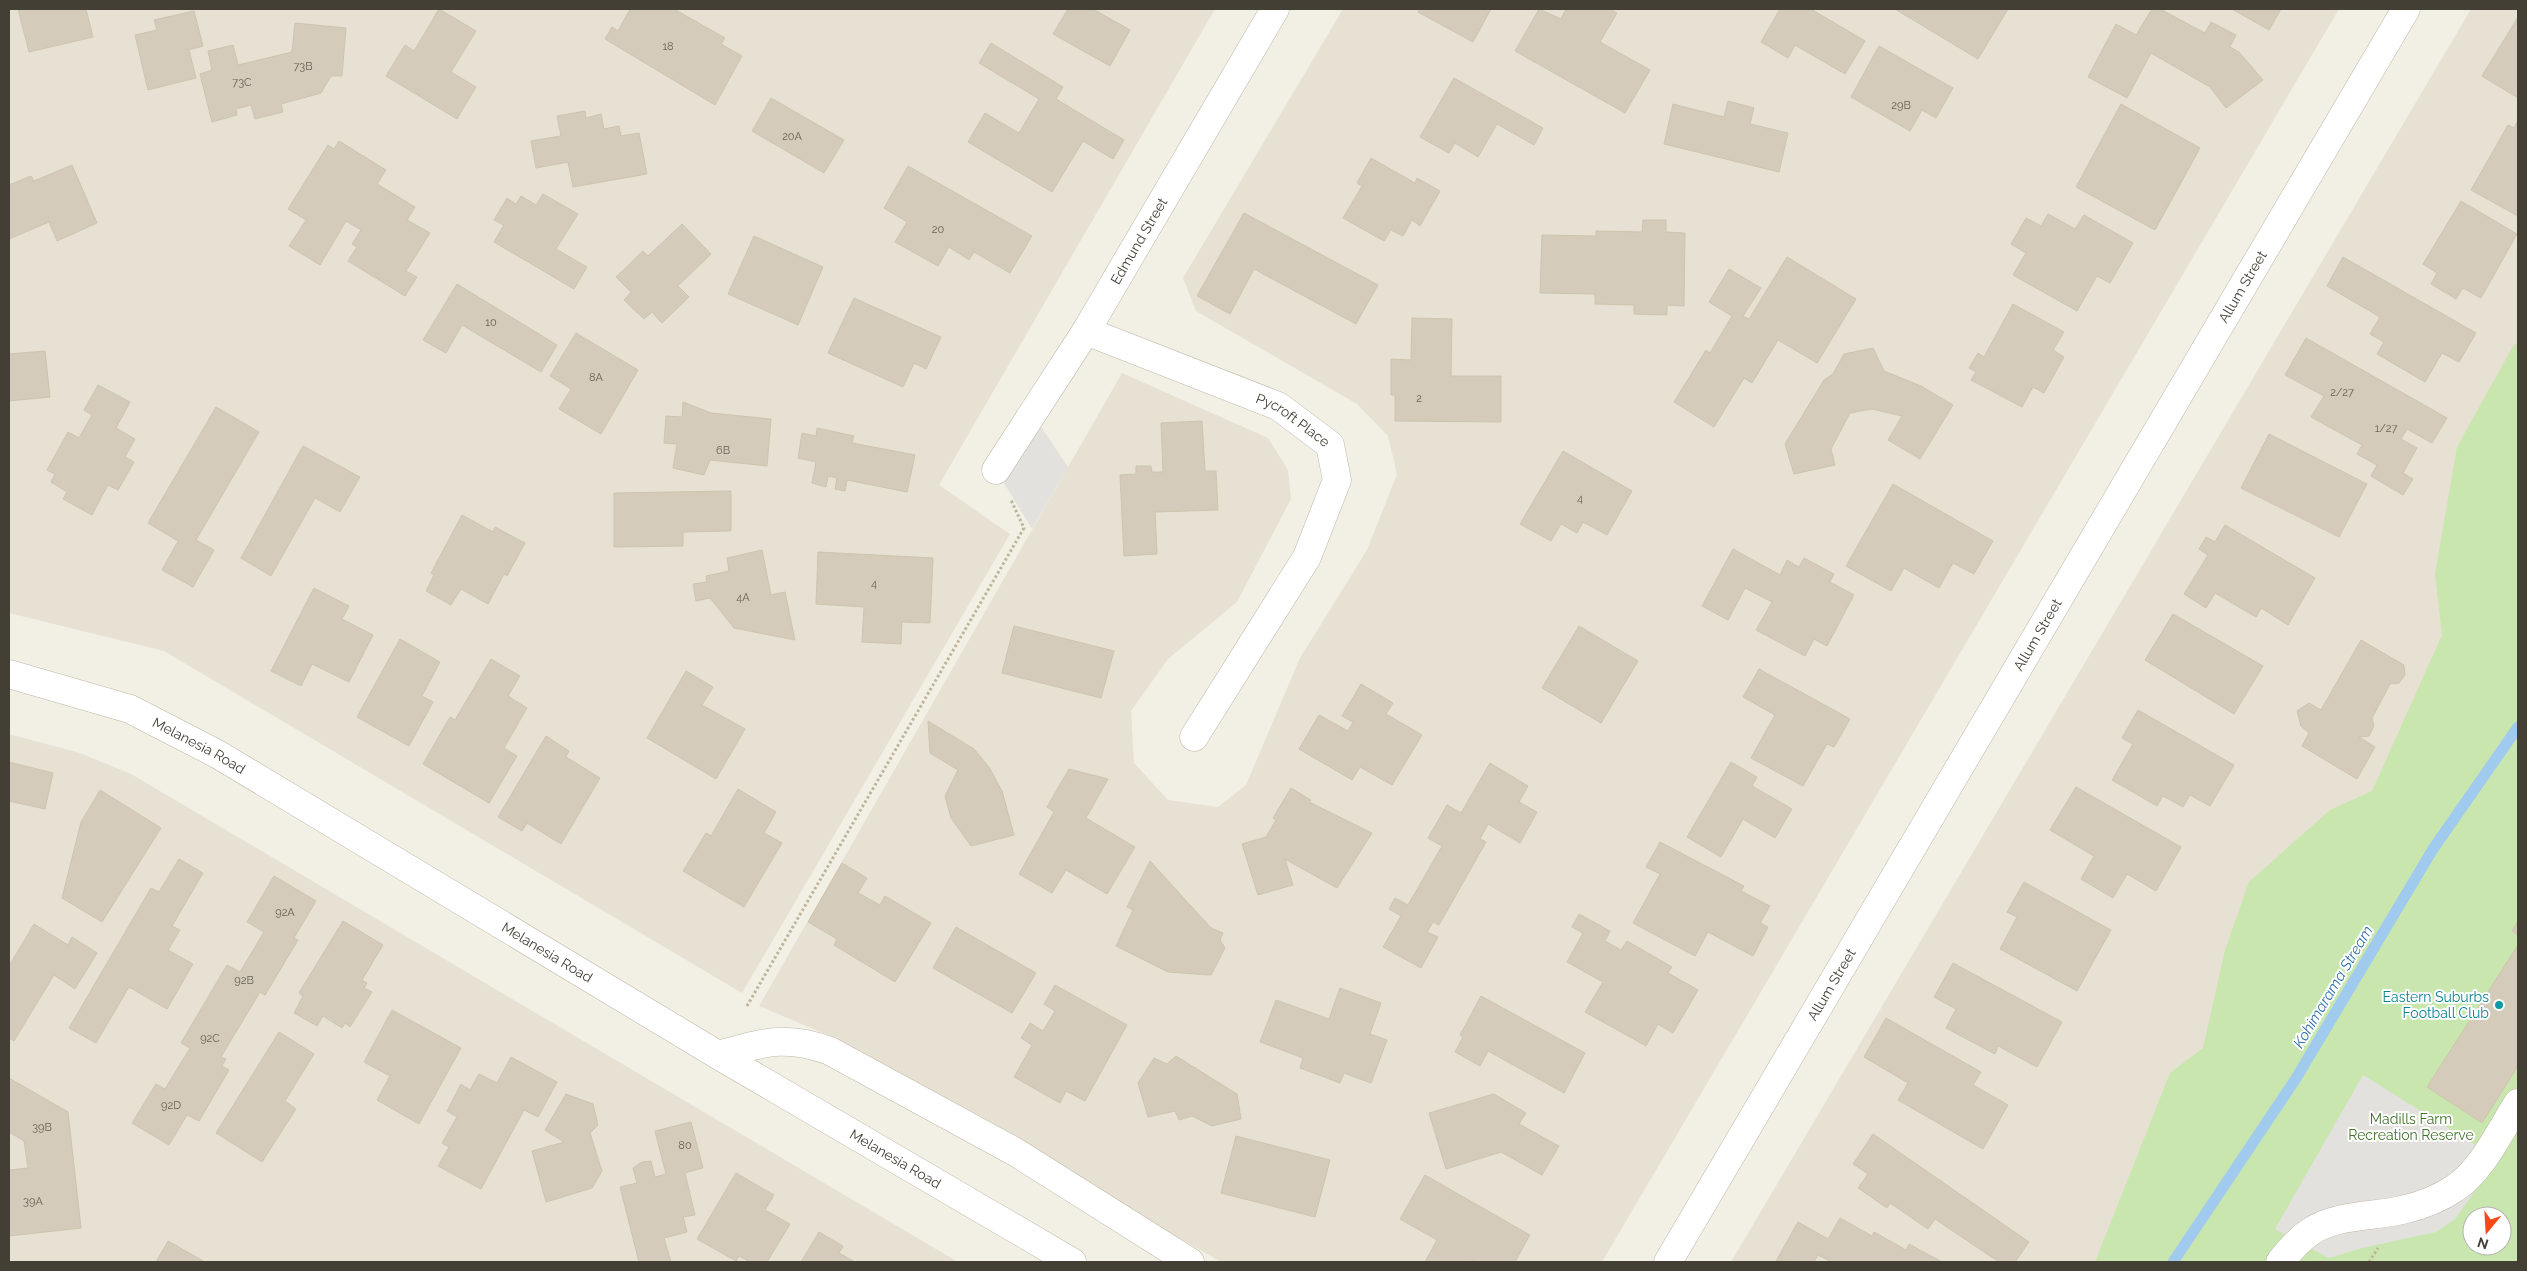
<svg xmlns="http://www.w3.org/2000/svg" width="2527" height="1271" font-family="Raleway,sans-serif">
<rect width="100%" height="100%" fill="#f2efe5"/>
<path fill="#e6e1d3" d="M9,9H1215L939,485L1010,534L742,993L164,651L9,613Z
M1343,9H2339L1602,1262H1221L835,1038L759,1006L1122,373L1268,438L1288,470L1291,499L1237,602L1168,659L1131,711L1134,763L1168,800L1218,807L1246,785L1300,658L1367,550L1397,474L1388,436L1357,404L1196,311L1183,278Z
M2471,9H2518V734L2206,1262H1731Z
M9,734L80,753L131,774L958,1262H9Z"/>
<path fill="#c9e6ae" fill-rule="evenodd" d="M2518,342V1262H2095L2170,1073L2203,1048L2225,950L2249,882L2330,810L2372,791L2442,635L2435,574L2457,447L2513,346ZM2472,1216H2502V1246H2472Z"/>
<path fill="#e3e1dd" d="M1032,413L1068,467L1032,529L996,470Z
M2363,1075L2498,1159L2455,1219L2436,1232L2362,1248L2329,1258L2275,1229Z"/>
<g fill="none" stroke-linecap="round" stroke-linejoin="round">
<path stroke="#a1caef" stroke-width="11" d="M2173,1262L2295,1080L2433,849L2518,727"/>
</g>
<path fill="#d4cbba" stroke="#cec4ae" d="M18,9H86L93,37L29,52Z
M439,9L476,31L451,72L476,87L457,119L386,76L405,45L414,51Z
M630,9H674L725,38L721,44L742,56L715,105L605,39L612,27L618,31Z
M1068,9H1093L1130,30L1110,66L1053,34Z
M1420,9H1491L1473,42L1418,12Z
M1539,9L1561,19L1566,9H1610L1617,13L1600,42L1650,70L1625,113L1515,51Z
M1780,9H1811L1865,41L1845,74L1795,45L1788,58L1761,42Z
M1895,9H2008L1978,59Z
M2152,9H2160L2205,33L2211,22L2236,35L2230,47L2239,52L2263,80L2226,108L2210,87L2151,53L2127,98L2088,77L2116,24L2136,35Z
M2232,9H2281L2269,30Z
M194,11L203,46L189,50L196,78L148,90L135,35L157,30L154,20Z
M2518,17V98L2482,76Z
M295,23L346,28L342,76H331L321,93L281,104L283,112L255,119L251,105L236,109L237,115L212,122L200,74L212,70L208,51L233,45L238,65L292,52Z
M991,43L1063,87L1056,99L1124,140L1113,159L1083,141L1052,192L968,142L985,113L1019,133L1039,99L979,63Z
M1879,46L1953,88L1936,118L1922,110L1910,131L1851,97Z
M1454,78L1543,128L1534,145L1497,124L1478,157L1455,143L1449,153L1420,137Z
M771,98L844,140L824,173L752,131Z
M1728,101L1754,108L1750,124L1788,133L1779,172L1664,144L1673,104L1724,117Z
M2121,104L2200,148L2155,230L2076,187Z
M585,111L586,118L601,114L604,129L619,126L621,136L639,133L647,174L573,187L568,162L536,168L531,141L561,136L557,116Z
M2518,120V216L2471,190L2508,125L2514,128Z
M339,141L386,170L377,184L415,207L407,220L430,233L406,271L417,277L405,296L348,261L357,247L352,244L361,230L346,221L320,265L289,246L306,220L288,209L328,145L334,149Z
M1371,158L1415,183L1417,178L1440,191L1420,226L1412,220L1403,236L1391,230L1384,241L1343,218L1362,186L1357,183Z
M72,165L97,223L57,241L49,222L9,239V185L31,176L34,181Z
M908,166L1032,236L1010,273L974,252L969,260L949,247L938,266L895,242L907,222L884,208Z
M543,194L578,214L556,249L587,267L574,289L494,242L504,225L494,220L507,198L516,204L521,196L536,205Z
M2461,201L2517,234L2481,298L2463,288L2456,299L2431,284L2437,273L2423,264Z
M1244,213L1378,285L1356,324L1254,269L1230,314L1197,296Z
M2048,214L2075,229L2084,215L2133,243L2110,283L2097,276L2077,311L2013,275L2026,253L2011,244L2026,218L2041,226Z
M1643,220H1666V232L1685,233L1684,306L1667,305V315L1634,314V305L1595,304V294L1540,293L1542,235L1596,236V231L1642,232Z
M682,224L711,254L678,286L689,297L662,323L652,312L644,319L624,300L631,292L616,277L643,251L648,256Z
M754,236L823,267L798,325L728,294Z
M1787,257L1856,299L1817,363L1778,340L1752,383L1744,378L1714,427L1674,402L1706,350L1710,353L1732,316L1709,302L1729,269L1761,288L1743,316L1749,319Z
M2343,257L2476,333L2459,362L2442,353L2425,382L2377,354L2384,342L2370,334L2380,317L2327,286Z
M457,284L557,345L541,372L462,325L446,353L423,340Z
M854,298L941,337L926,369L914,363L903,387L828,353Z
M2013,304L2064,332L2053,350L2064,357L2044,393L2033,387L2022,407L1971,380L1976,372L1969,368L1978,353L1984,357Z
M1412,318L1452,319L1451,376H1501V422L1395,421V395H1391V359L1411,360Z
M576,333L638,370L601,434L559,409L571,389L550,376Z
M2306,338L2447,418L2432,443L2407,429L2401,439L2417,448L2403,473L2413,479L2403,495L2371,476L2377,465L2357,454L2362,445L2311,417L2324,396L2285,375Z
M1873,348L1884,371L1921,386L1953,405L1920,459L1888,440L1902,416L1872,409L1850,413L1831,449L1835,465L1794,474L1785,444L1824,380L1833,374L1844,354Z
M45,351L50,397L9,401V354Z
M98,385L130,402L116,428L135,439L125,457L134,462L118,490L108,485L92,515L63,499L67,492L51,482L55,474L47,470L68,432L79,438L92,415L84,410Z
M683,402L711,413L771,419L767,466L710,460L704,475L673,468L677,444L664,443L666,416L682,417Z
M216,407L259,432L196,540L214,550L193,587L162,570L178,541L148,523Z
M1202,421L1205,471H1216L1218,510L1155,512L1157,554L1124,556L1120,475L1136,474V466H1151L1152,472H1163L1161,423Z
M817,428L854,436L852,443L915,455L907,492L847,480L845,491L835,489L837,478L828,476L826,487L812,483L816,462L798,458L802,433L816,436Z
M2269,434L2367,484L2339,537L2241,488Z
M303,446L360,477L340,512L315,498L271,576L241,558Z
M1563,451L1632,491L1607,535L1583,522L1577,533L1561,524L1551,541L1520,524Z
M1893,484L1993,541L1974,574L1953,563L1939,588L1904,568L1891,591L1846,566Z
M731,491V531L683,532V546L614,547V493Z
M462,515L493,532L495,527L525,543L507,576L504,574L488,604L461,589L451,605L426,591L434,575L431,573Z
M2225,525L2315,578L2288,625L2261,608L2256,617L2215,593L2206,608L2184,594L2208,555L2199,549L2206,537L2215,542Z
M1733,549L1780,575L1787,560L1799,567L1804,558L1834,574L1830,582L1854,595L1827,646L1814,639L1805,656L1756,630L1772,602L1745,588L1728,620L1702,606Z
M762,550L771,595L785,592L795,640L734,628L710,598L696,601L693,584L707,582L706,576L729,571L727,558Z
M818,552L933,558L930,623L902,622L901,644L862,642L864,607L816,604Z
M314,588L349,606L342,619L373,635L349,682L312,664L301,686L271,671Z
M2173,614L2263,666L2234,714L2145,660Z
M1014,626L1114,651L1101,698L1002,673Z
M1579,626L1638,661L1601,723L1542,688Z
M400,639L440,662L422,696L433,702L409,746L357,717Z
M2361,640L2404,665L2405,675L2399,683L2390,684L2372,718L2374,726L2369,736L2359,737L2375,747L2357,779L2302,746L2309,733L2301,726L2297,711L2309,703L2321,710Z
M491,659L520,676L508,696L527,708L504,748L517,756L489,803L423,764L450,717L455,720Z
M1759,669L1850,719L1834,747L1827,744L1803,786L1751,758L1775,715L1743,697Z
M686,671L713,687L702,705L745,729L716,779L647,738Z
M1361,684L1393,703L1386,714L1422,735L1392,785L1360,767L1352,780L1299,749L1319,715L1348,731L1353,722L1342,716Z
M2138,710L2234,765L2210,806L2190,795L2183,807L2163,796L2157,806L2112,780L2133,744L2122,738Z
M928,721L974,749L989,767L1002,791L1014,835L971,846L951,818L945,796L958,770L930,753Z
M546,736L569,751L566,757L600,778L561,844L527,823L522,831L498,817Z
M9,762L53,773L45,809L9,801Z
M1731,762L1757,777L1752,786L1792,809L1775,838L1743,819L1721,857L1687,837Z
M1490,763L1528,786L1519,802L1537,812L1520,843L1488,824L1480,839L1486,842L1439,925L1433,922L1427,932L1438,937L1421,968L1383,947L1401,916L1389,909L1395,898L1408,905L1442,846L1428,838L1447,805L1461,813Z
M1069,769L1108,779L1086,818L1135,847L1107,894L1066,870L1052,893L1019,874L1054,812L1047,807Z
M2076,787L2181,847L2156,891L2127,874L2113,898L2081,879L2094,856L2050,830Z
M1291,788L1311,800L1309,802L1372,833L1337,888L1285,859L1293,885L1258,895L1242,844L1266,837L1276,820L1273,818Z
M738,789L776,812L764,833L782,843L744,907L683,871L706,833L711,836Z
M100,790L161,828L102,922L62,898L81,822Z
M1660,842L1744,886L1741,891L1770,906L1760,923L1768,927L1753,956L1708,932L1695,956L1633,923L1660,874L1646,867Z
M179,859L203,873L172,926L180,930L168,950L193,964L167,1009L129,987L96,1043L69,1028L151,888L159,892Z
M1150,861L1211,928L1223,933L1220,940L1225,948L1211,975L1168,972L1116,946L1133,910L1127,907Z
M842,863L867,878L858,893L880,905L885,896L931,923L895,982L834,945L837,939L808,922Z
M274,876L316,901L294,938L298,940L265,995L260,992L221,1057L226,1059L222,1066L229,1070L199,1121L187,1115L169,1145L132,1123L156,1084L165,1089L190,1048L181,1043L227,965L240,972L264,932L247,922Z
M2024,882L2111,930L2077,991L2000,949L2017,917L2007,912Z
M1579,914L1610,931L1605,941L1621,950L1627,941L1672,967L1668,973L1698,990L1673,1033L1658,1024L1646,1046L1585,1012L1603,982L1567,962L1583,933L1572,927Z
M343,921L383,945L362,980L367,983L364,988L372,992L350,1027L345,1023L342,1028L323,1016L317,1026L294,1013L303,996L299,993Z
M2518,921V935L2512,931Z
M34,924L68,945L72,937L97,953L75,989L54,975L14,1041L9,1038V966Z
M956,927L1036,973L1012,1013L933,968Z
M2518,945V1066L2482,1123L2427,1087Z
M1953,963L2062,1022L2037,1067L1998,1046L1995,1054L1946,1028L1956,1009L1934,997Z
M1055,985L1127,1025L1085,1101L1066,1091L1060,1103L1014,1077L1032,1045L1021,1038L1030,1023L1043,1031L1055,1011L1044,1004Z
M1340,988L1381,1003L1370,1034L1387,1040L1371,1083L1344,1073L1340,1083L1300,1068L1303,1058L1260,1042L1276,1000L1329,1019Z
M1481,996L1585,1053L1564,1093L1488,1051L1480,1066L1455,1052L1463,1037L1460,1035Z
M392,1010L461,1048L419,1124L377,1100L390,1076L364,1062Z
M1886,1018L1981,1072L1973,1085L2008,1105L1983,1149L1898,1100L1908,1083L1864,1057Z
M279,1032L314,1054L285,1101L296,1109L262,1162L216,1133Z
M1176,1056L1237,1094L1241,1119L1212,1126L1192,1116L1179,1120L1175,1111L1148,1117L1138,1083L1154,1058L1167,1064Z
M511,1057L557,1082L538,1117L524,1110L481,1189L438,1166L449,1147L442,1143L457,1117L447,1111L461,1084L470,1090L479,1074L497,1083Z
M9,1078L68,1112L81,1228L9,1236V1170L28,1168L24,1141L9,1132Z
M566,1094L593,1104L598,1125L590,1133L602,1171L592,1188L546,1202L532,1151L564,1142L545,1130Z
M1494,1094L1526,1113L1519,1124L1559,1146L1542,1175L1501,1152L1446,1169L1429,1113Z
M691,1122L703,1168L685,1173L695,1215L683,1217L687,1232L664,1238L671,1262H639L620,1187L637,1183L633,1168L642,1162L651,1161L655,1177L666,1174L655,1131Z
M1873,1134L2029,1242L2015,1262H1999L1935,1219L1928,1229L1890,1203L1887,1208L1858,1188L1868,1174L1853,1164Z
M1236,1136L1330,1160L1315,1217L1221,1193Z
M736,1173L774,1195L765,1210L790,1224L767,1262H750L739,1256L736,1261L697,1239Z
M1425,1175L1530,1235L1515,1262H1476L1472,1260L1471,1262H1425L1437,1240L1400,1219Z
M1840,1218L1872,1236L1874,1232L1906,1250L1909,1244L1942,1262H1832L1818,1255L1814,1262L1776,1261L1798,1222L1828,1239Z
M819,1232L843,1246L839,1253L855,1262H801Z
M168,1241L205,1262H156Z"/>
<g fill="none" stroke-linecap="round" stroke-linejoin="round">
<defs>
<g id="minor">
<path id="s1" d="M1086,331L1278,406L1330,445L1337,480L1307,557L1194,737"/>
<path id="s2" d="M996,470L1086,331L1275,9"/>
<path id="s3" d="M9,674L130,709L219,755L718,1055L1072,1262"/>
<path d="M718,1055C763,1043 785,1034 830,1051L1017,1153L1190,1262"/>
<path id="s4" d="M1668,1262L2406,9"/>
<path d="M2280,1262C2289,1251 2298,1240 2310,1232C2336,1214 2372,1217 2402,1210C2420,1206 2439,1199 2455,1188C2481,1172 2501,1129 2518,1103"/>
</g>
</defs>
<use href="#minor" stroke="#bdb7a8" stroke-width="29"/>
<path stroke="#bfb499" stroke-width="3" stroke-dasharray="2.5 2.5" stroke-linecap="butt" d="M747,1006L1024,528L1011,500
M2369,1262L2378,1248"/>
<use href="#minor" stroke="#fff" stroke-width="28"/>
</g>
<circle fill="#0f9aa8" stroke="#fff" stroke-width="2" cx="2499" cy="1005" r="5"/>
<g text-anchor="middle" stroke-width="4" stroke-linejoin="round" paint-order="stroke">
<g font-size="11" fill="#686256">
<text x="668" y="50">18</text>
<text x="303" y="70">73B</text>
<text x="242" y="86">73C</text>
<text x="1901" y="109">29B</text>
<text x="792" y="140">20A</text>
<text x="938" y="233">20</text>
<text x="491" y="326">10</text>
<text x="596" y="381">8A</text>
<text x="2342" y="396">2/27</text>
<text x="1419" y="402">2</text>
<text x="2386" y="432">1/27</text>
<text x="723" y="454">6B</text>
<text x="1580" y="502">4</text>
<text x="874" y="587">4</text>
<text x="743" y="601">4A</text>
<text x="285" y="916">92A</text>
<text x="244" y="984">92B</text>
<text x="210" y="1042">92C</text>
<text x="171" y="1109">92D</text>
<text x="42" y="1131">39B</text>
<text x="685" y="1149">80</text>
<text x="33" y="1205">39A</text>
</g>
<g font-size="14" fill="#443f35" stroke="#fff">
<text dy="5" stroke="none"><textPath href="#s2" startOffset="270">Edmund Street</textPath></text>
<text dy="5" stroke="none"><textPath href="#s4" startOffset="1132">Allum Street</textPath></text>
<text dy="5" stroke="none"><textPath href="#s1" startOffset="226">Pycroft Place</textPath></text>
<text dy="5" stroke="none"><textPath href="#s4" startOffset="728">Allum Street</textPath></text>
<text dy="5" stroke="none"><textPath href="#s3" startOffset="204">Melanesia Road</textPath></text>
<text dy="5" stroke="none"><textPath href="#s3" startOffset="609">Melanesia Road</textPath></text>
<text dy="5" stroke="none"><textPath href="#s4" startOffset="322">Allum Street</textPath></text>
<text dy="5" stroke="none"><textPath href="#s3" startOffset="1014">Melanesia Road</textPath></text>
</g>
<g font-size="14" fill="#0d838f" stroke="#fff" text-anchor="end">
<text x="2489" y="1002">Eastern Suburbs<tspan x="2489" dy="16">Football Club</tspan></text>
</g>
<g font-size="14" fill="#417529" stroke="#fff">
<text x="2411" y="1124">Madills Farm<tspan x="2411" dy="16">Recreation Reserve</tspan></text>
</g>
<g font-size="15" font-style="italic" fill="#2f70af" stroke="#fff">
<text transform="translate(2333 987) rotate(-59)" y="5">Kohimarama Stream</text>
</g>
</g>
<rect width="2527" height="1271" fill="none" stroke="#443f35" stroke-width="20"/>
<g transform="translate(2487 1231) rotate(198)"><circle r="24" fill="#ffffff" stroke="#b4b2ae"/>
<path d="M0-4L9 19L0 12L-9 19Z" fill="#f74817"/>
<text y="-8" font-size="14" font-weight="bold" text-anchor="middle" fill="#443f35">N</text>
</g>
</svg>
